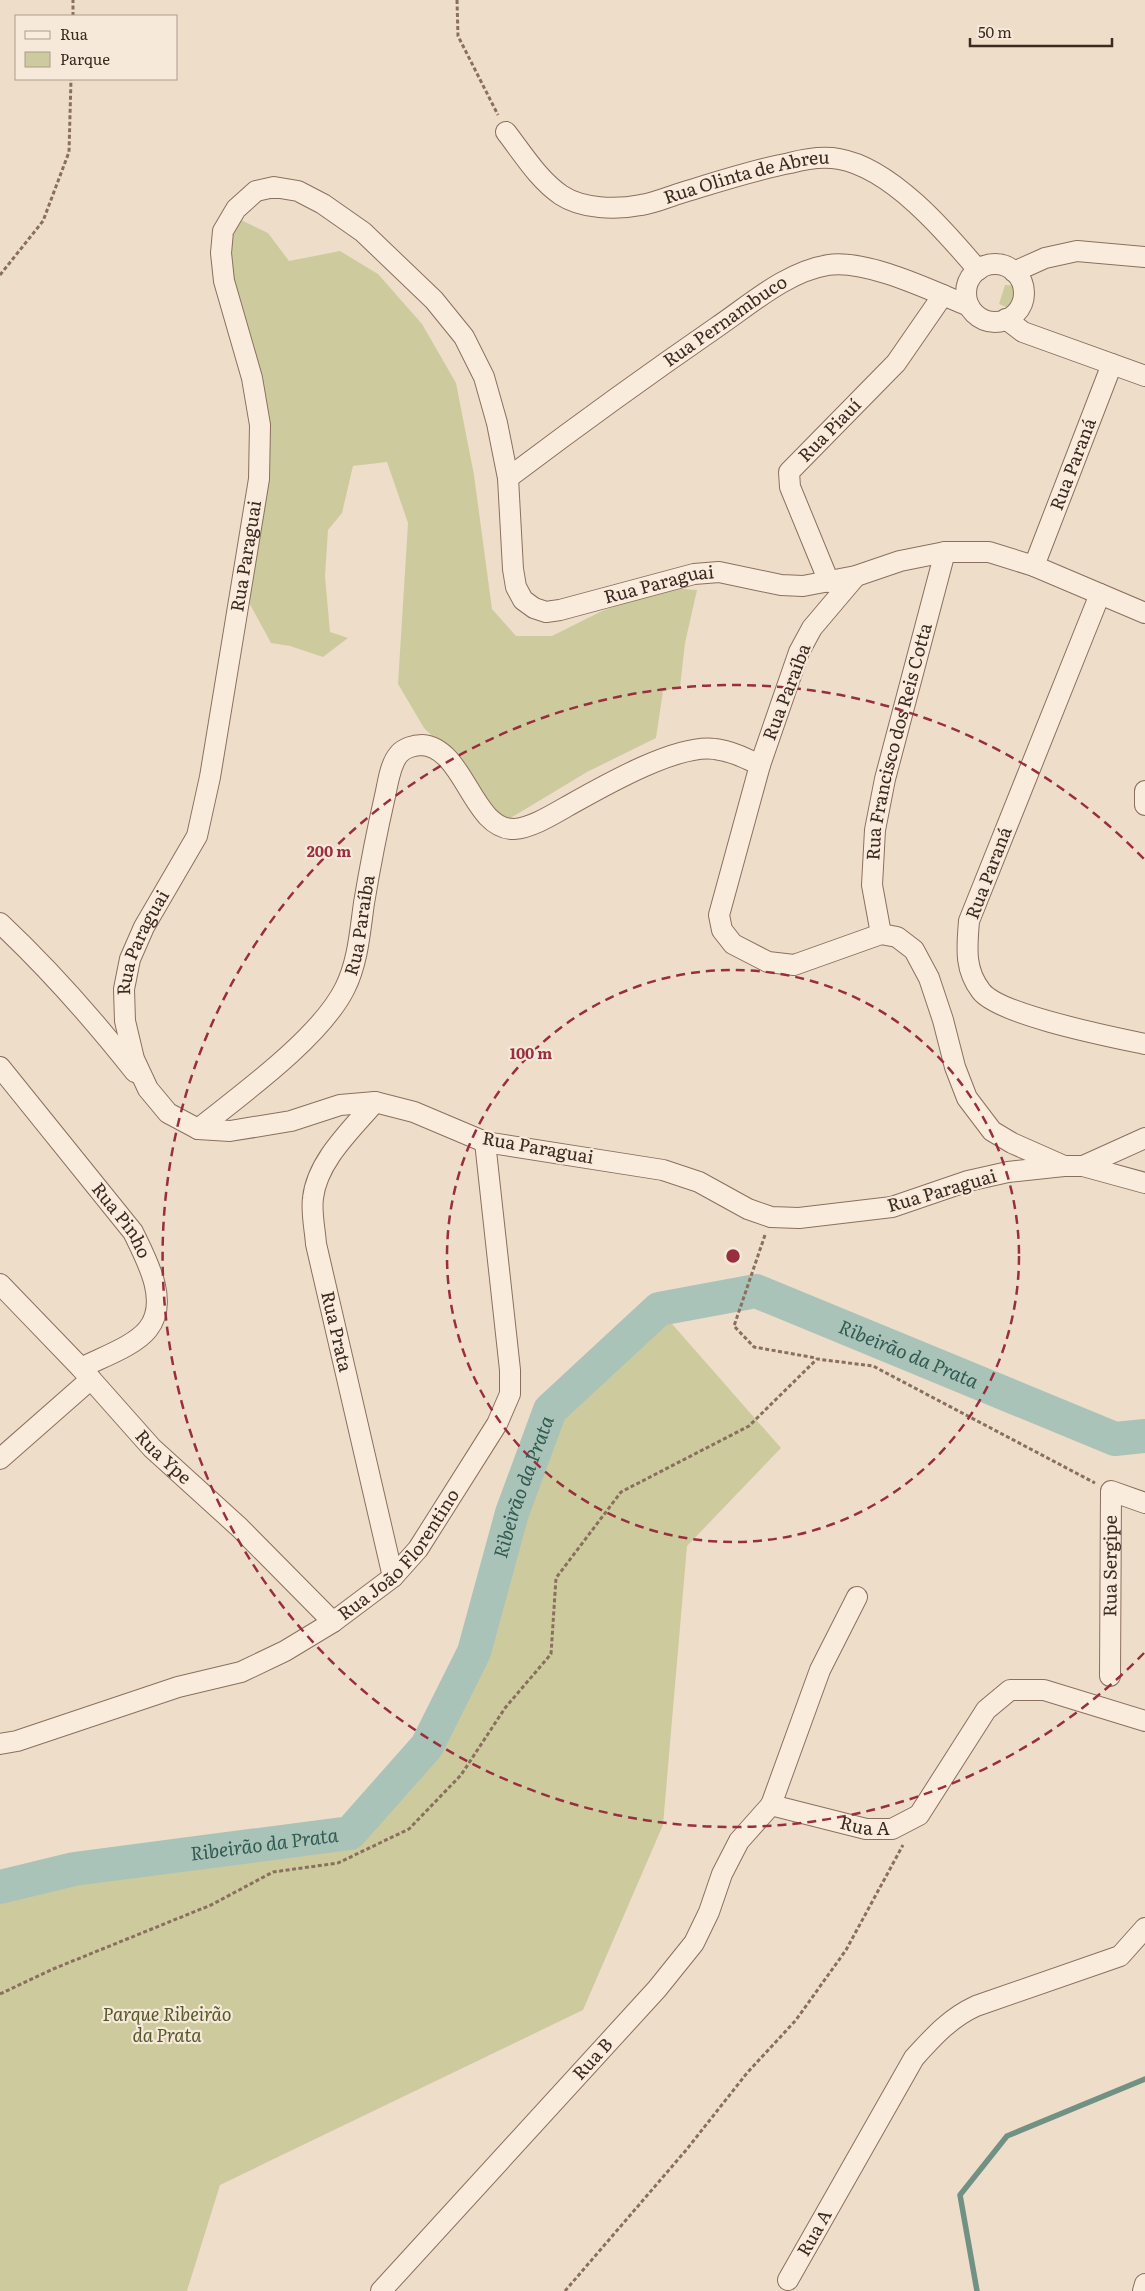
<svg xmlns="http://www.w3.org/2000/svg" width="1145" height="2291" font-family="Literata,serif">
<rect width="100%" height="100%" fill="#eedec9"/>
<path fill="#cdcb9d" d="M239,219L268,233L289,261L340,251L378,274L422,324L456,383L474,475L492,609L516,636H552L602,611L669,588L697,590L685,643L680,687L663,691L656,738L587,772L509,819L494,813L454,758L424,728L398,684L408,523L387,462L353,466L342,513L328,530L325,576L330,632L348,638L323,657L290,646L271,643L246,597L264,467L228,250Z
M1005,285L1020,286L1028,296L1026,309L1023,314L999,304Z
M659,1309L781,1448L687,1546L663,1825L583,2010L220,2185L187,2291H0V1887L74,1869L350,1833L427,1746L474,1652L512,1513L550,1410Z"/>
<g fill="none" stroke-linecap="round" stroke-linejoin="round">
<path stroke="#709184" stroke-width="5.5" d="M977,2291L960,2195L1007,2136L1145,2079"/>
<path stroke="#aac3b8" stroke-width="34" id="s1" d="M0,1887L74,1869L350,1833L427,1746L474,1652L512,1513L550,1410L659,1309L756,1291L1115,1439L1145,1436"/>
<defs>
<g id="minor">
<path id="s2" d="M506,132C523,154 538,179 561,195C582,209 616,210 641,205C655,203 668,197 681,193C717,182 753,170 790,163C805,159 823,156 839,159C891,168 945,231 978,270"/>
<circle cx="995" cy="293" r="29"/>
<path d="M1014,272L1045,258L1077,251L1145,257"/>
<path d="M1006,319L1023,332L1145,376"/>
<path id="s3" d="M508,478C577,426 646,376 717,327C751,304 786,272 828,265C867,259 932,291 969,306"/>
<path id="s4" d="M1034,566L1112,364"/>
<path d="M856,576L812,628L799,652L760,765L719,915L722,930L733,944L768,962L794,965L881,934L897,937L914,950L929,978L943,1020L955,1067L967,1098L992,1131L1012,1143L1064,1166H1083L1145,1138"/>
<path id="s5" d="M829,582L790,487L789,472L896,363L943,295"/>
<path d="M1100,594L969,921C967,947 964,969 981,991C999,1015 1112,1037 1145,1044"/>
<path d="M1145,791V805"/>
<path d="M0,923C49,969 93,1019 135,1072"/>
<path id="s6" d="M881,934L872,885L875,830L885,779L945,552"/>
<path id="s7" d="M0,1067L133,1232C146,1259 170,1301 148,1329C135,1346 100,1358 81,1368"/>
<path id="s8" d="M375,1102C352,1129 317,1161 313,1198C311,1213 315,1229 316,1244L393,1577"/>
<path id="s9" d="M198,1129C242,1094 321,1037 345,988C358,962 360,931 364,903C370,867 377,831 385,796C388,783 390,764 399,754C404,748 414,745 422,745C465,748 472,830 514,829C531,828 552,815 566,807C600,788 677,743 715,749C731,751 745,758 760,765"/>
<path id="s10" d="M1064,1166L1008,1172L968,1181L892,1207L799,1218L771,1217L748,1209L699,1182L663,1170L485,1142L414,1112L375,1102L340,1105L291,1121L230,1131L198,1129L168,1113L148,1089L134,1059L125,1021L124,989L130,959L144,927L197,836L210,777L259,479L260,425L252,378L224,281L221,253L223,231L236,209L256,191L274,187L298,191L323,204L363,232L434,300L464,337L484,377L497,423L508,478L513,569L516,587L523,600L534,608L546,612L560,610L694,574L719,572L781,585L803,586L856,576L900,561L945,552H989L1034,566L1145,613"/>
<path d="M1083,1166L1145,1183"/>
<path id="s11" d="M0,1284L81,1368L152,1448L240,1528L333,1622"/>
<path d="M0,1459L91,1379"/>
<path id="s12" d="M857,1597L820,1670L771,1805L866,1829H892L919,1815L986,1710L1010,1690H1044L1145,1721"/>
<path id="s13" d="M1110,1676L1111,1491L1145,1503"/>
<path id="s14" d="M0,1744L17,1741L178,1687L241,1672L285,1651L333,1622L393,1577L418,1549L497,1424L510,1394V1370L485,1142"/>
<path id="s15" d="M788,2280L914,2058C934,2036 950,2018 976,2006L1120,1956L1145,1928"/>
<path id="s16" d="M381,2291L657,1989L694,1943L709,1912L722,1874L739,1841L771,1805"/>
<path d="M1143,2291L1145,2284"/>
</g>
</defs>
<use href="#minor" stroke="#8b6f5e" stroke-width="22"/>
<path stroke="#8b6f5e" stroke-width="3" stroke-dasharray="4 2.5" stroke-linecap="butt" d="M457,0L458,36L498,115
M73,16V0
M0,275L43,221L69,152L71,79
M765,1235L734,1326L754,1347L816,1358
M0,1994L53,1969L211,1905L273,1872L338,1863L409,1829L461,1775L505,1708L551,1654L556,1578L621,1492L749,1426L817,1359L873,1366L1095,1483
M565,2291L687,2149L747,2073L796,2020L846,1950L903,1845"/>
<use href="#minor" stroke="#f9ecdd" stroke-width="20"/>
</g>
<g fill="none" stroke="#992e3f" stroke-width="2.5" stroke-dasharray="9 6">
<circle cx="733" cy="1256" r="286"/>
<path d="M1144 1653A571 571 0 1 1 1144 859"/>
</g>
<g text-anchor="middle" stroke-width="4.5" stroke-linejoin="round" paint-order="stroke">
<g font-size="18" fill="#3c2a21" stroke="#f6e9d9">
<text dy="6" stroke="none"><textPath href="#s2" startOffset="276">Rua Olinta de Abreu</textPath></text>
<text dy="6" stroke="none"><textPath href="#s3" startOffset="268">Rua Pernambuco</textPath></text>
<text dy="6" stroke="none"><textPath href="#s5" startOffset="176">Rua Piauí</textPath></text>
<text dy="6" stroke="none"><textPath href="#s4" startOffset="109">Rua Paraná</textPath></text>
<text dy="6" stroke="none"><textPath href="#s10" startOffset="1520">Rua Paraguai</textPath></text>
<text dy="6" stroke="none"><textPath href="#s10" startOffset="2585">Rua Paraguai</textPath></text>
<text transform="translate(787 692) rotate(-69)" y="6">Rua Paraíba</text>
<text dy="6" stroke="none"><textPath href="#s6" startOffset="196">Rua Francisco dos Reis Cotta</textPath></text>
<text transform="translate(989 873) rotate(-69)" y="6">Rua Paraná</text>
<text dy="6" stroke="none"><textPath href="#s9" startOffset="270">Rua Paraíba</textPath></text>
<text dy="6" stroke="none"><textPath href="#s10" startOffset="1115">Rua Paraguai</textPath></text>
<text transform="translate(538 1148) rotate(10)" y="6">Rua Paraguai</text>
<text transform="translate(942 1191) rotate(-16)" y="6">Rua Paraguai</text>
<text dy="6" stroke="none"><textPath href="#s7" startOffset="196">Rua Pinho</textPath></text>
<text dy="6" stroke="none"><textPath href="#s8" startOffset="252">Rua Prata</textPath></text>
<text dy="6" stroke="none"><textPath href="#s11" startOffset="238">Rua Ype</textPath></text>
<text dy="6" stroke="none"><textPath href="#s14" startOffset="452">Rua João Florentino</textPath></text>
<text dy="6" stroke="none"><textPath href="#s13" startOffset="110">Rua Sergipe</textPath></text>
<text dy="6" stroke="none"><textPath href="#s12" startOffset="322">Rua A</textPath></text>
<text dy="6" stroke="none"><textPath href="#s16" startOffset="314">Rua B</textPath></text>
<text dy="6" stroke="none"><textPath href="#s15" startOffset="54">Rua A</textPath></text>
</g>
<g font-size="18" font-style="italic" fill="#535828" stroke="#f6e9d9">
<text x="167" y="2021">Parque Ribeirão<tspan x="167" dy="21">da Prata</tspan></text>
</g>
<g font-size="19" font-style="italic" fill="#315b52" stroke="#f6e9d9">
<text dy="7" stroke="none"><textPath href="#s1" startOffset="1242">Ribeirão da Prata</textPath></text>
<text dy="7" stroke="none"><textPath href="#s1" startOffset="748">Ribeirão da Prata</textPath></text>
<text dy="7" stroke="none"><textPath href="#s1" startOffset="268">Ribeirão da Prata</textPath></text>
</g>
</g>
<circle cx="733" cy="1256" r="8" fill="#992e3f" stroke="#f6e9d9" stroke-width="2.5"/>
<g font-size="15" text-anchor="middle" font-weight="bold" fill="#992e3f" stroke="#f6e9d9" stroke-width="4.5" stroke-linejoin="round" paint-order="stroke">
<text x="329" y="857">200 m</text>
<text x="531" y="1059">100 m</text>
</g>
<rect x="15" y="15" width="162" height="65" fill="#f6e9d9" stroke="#ac9d8f"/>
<rect x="25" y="31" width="25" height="8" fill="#f9ecdd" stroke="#ac9d8f"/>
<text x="60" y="40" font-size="15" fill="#3c2a21">Rua</text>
<rect x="25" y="52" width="25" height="15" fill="#cdcb9d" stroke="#ac9d8f"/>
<text x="60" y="65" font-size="15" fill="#3c2a21">Parque</text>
<path d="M970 38v8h142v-8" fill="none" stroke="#3c2a21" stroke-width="2.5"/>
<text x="978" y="38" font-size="15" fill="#3c2a21" stroke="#f6e9d9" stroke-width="4" paint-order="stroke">50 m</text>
</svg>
